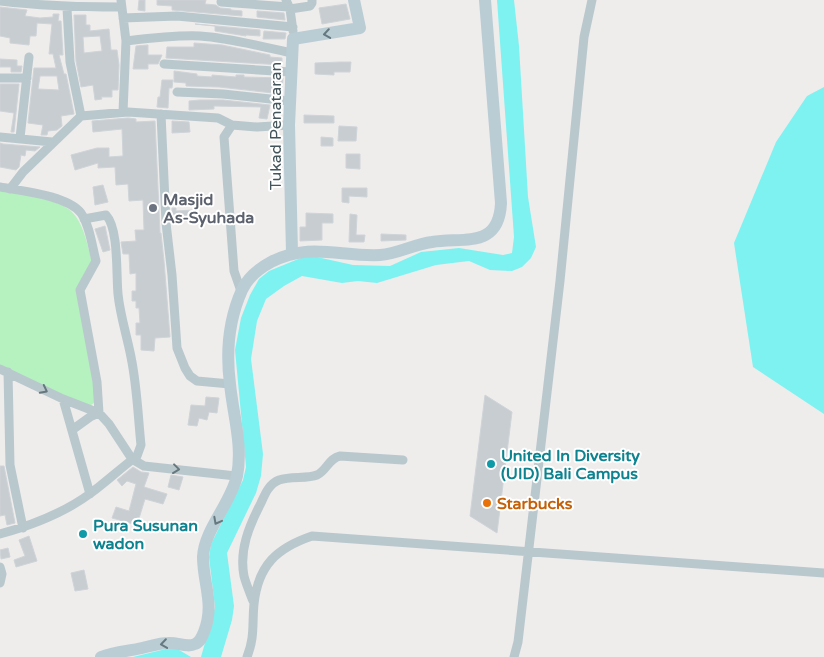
<svg xmlns="http://www.w3.org/2000/svg" width="824" height="657" font-family="'Varela Round',sans-serif">
<rect width="100%" height="100%" fill="#efecec"/>
<path fill="#b5f2bf" d="M0,191C18,193 58,199 71,211C84,223 87,245 92,261L77,287L96,399C94,404 92,405 87,406L0,365Z"/>
<path fill="#7ef2f0" d="M497,0H514L519,46L528,197L536,247L531,258L522,267L512,271L490,270L469,261L436,265L377,283L358,281L342,283L302,276L284,286L266,299L257,321L251,359L263,454L261,476L256,493L227,553L234,606L232,620L221,657H201L215,607L209,557L211,544L243,480L246,467L235,350L241,318L250,295L259,279L269,271L308,255L353,265L390,266L421,252L459,248L503,255L512,253L514,237Z
M824,87V414L753,367L734,243L776,142L807,96Z
M174,647L191,657H133Z"/>
<path fill="#c8cdd2" stroke="#cfd4d8" fill-rule="evenodd" d="M139,0H145V11L138,10Z
M157,0H206L205,4L216,5L220,8L231,9V10L242,11V16L172,10V6L157,5Z
M346,4L350,19L322,24L319,8Z
M0,7L27,10L25,16L40,18L53,17V14H59L58,21H61L63,55H59L64,74H66L74,114L61,116L62,126L57,130L48,131L47,135H41L43,125L28,123L34,68H56L53,54H49L52,24L37,23L36,36H30L29,45L10,43V38L0,36ZM40,76H57L59,90L38,89Z
M257,11L284,13L285,20L257,17Z
M74,15H86V25H90V31L109,29L111,50H117L119,65L118,90H112V97H101L102,99L95,100L93,85L81,87L76,61ZM100,36L102,51L84,53L83,37Z
M195,24L260,30V36L246,35V36L215,31V26Z
M264,31L286,33L285,39H263Z
M194,43L222,45L270,55V57L282,58V65L166,58L167,47H194Z
M148,45V55H162L158,64H148V69H133L136,46Z
M0,59L17,60V66H22L21,72H11V67H0Z
M340,62H351L350,72H334V75L315,74V63Z
M174,71L197,74V76L212,77V75L236,77V75H244V77L283,78L282,94L219,87L186,86V83L174,82Z
M162,80H173L172,88H169L168,108L157,107L158,97H160Z
M0,84H19L14,132H11L14,113L0,111Z
M200,100H223L270,105L267,119L259,118L261,107L214,106V109L189,110V101Z
M304,115L334,116V123H304Z
M128,118L136,119V122L155,121L160,233H161L164,261L170,337L155,338L154,351L141,350V335H136V323H140L139,308H136V301H132V291H136V273L130,274L129,254H123L121,242L136,241L135,230H144L143,200L129,201L128,184L116,185L115,167L98,168V163L75,170L71,155L97,148H109V157L123,156L122,129L93,132L92,121Z
M172,121L189,122L190,132L172,133Z
M339,126L357,127L356,141H338Z
M321,137L333,138V146H321Z
M0,143L3,144L40,147L35,151L26,150L25,156L21,155L19,167L16,170L0,167Z
M346,154H360V169L346,168Z
M103,185L108,202L95,205L93,187Z
M342,188H367V197L349,196V203L342,202Z
M172,208H176V211L193,210V222L172,220Z
M306,213L333,214V223H322V240L300,241V227H306Z
M350,214L357,215L356,235H365L364,242H349Z
M105,226L110,250L103,252L95,229Z
M381,234L406,235V240L381,241Z
M485,395L512,412L497,533L470,516Z
M206,397L219,398L217,413L209,412L207,420L199,418L197,426L188,425L191,405L205,406Z
M0,466H4L15,523L7,525L5,515L0,516Z
M133,467L141,472L149,473L144,487L167,494L163,504L145,499L137,525L112,518L116,507L129,511L136,484L127,481L122,486L117,480Z
M171,475L183,477L179,490L168,487Z
M141,521L152,524L150,530L140,527Z
M29,536L37,561L16,567L14,560L25,556L19,540Z
M8,548L10,557L1,559L0,550Z
M84,570L88,589L75,591L71,573Z"/>
<g fill="none" stroke-linecap="round" stroke-linejoin="round">
<path stroke="#b9c8cd" stroke-width="9" d="M121,0L126,41L123,112
M286,0L290,9L293,31
M0,1C41,6 80,7 121,7
M221,2L289,7
M67,8L70,62L81,116
M290,9L310,6L312,3V0
M123,18L177,16L293,27
M126,41C151,38 175,35 200,36C231,38 262,47 292,53
M164,64L291,72
M0,78H27
M177,92L223,94L289,101
M161,114L166,223L172,275L177,348L185,368L190,376L197,381L230,384
M232,125L224,137L234,271L241,291
M0,137L52,142
M20,138L29,57
M0,187C21,191 67,195 81,213C90,226 92,246 96,261L80,290L97,382L99,413L90,417L72,430
M10,189L23,172L81,116L128,112L218,118L232,125L257,127L289,125
M0,369L63,399L99,413L109,424L132,459L144,466L236,476
M8,372L10,465L23,528
M63,399L90,494
M0,534C33,525 64,513 91,493C107,481 121,468 137,456L141,445C138,416 137,386 131,357C127,336 120,315 118,294C116,274 119,229 106,215L84,219
M0,567L2,574L0,583
M253,601C250,593 246,584 244,576C239,550 249,526 261,503C265,494 269,484 279,480C291,476 307,479 317,475C327,470 329,458 340,456L403,460
M247,657C255,637 252,624 254,604C258,565 277,548 312,536L824,573
M514,657L518,642L560,281L584,37L592,0"/>
<path stroke="#bacdd5" stroke-width="12" d="M292,253L289,125L293,39L360,28L354,0
M101,657C114,652 129,651 142,648C151,646 160,643 168,643C177,642 187,648 195,644C200,642 202,637 204,632C215,604 203,584 203,557C204,530 231,503 237,476C243,445 233,415 230,384C226,353 229,319 242,290C248,277 258,269 271,262C310,242 340,257 380,255C398,254 414,244 432,242C464,237 499,249 501,203L485,0"/>
</g>
<defs><path id="oneway-chevron" d="M-2-3.5L2.5 0L-2 3.5" fill="none" stroke-width="1.6" stroke-linecap="round" stroke-linejoin="round" transform="scale(1.25)"/></defs>
<g stroke="#677980">
<use href="#oneway-chevron" transform="translate(327 34) rotate(171)"/>
<use href="#oneway-chevron" transform="translate(217 521) rotate(118)"/>
<use href="#oneway-chevron" transform="translate(164 644) rotate(172)"/>
</g>
<g stroke="#66787d">
<use href="#oneway-chevron" transform="translate(44 390) rotate(27)"/>
<use href="#oneway-chevron" transform="translate(176 469) rotate(7)"/>
</g>
<circle fill="#6b7280" stroke="#fff" stroke-width="2" cx="153" cy="208" r="5"/>
<g fill="#0f9aa8" stroke="#fff" stroke-width="2">
<circle cx="491" cy="464" r="5"/>
<circle cx="83" cy="534" r="5"/>
</g>
<circle fill="#e8710a" stroke="#fff" stroke-width="2" cx="487" cy="503" r="5"/>
<g text-anchor="middle" stroke-width="4" stroke-linejoin="round" paint-order="stroke">
<g font-size="16" fill="#43555b" stroke="#fff">
<text transform="translate(275 126) rotate(-90)" y="6">Tukad Penataran</text>
</g>
<g font-size="16" font-weight="bold" fill="#5b616d" stroke="#fff" text-anchor="start">
<text x="163" y="205">Masjid<tspan x="163" dy="18">As-Syuhada</tspan></text>
</g>
<g font-size="16" font-weight="bold" fill="#0d838f" stroke="#fff" text-anchor="start">
<text x="501" y="461">United In Diversity<tspan x="501" dy="18">(UID) Bali Campus</tspan></text>
<text x="93" y="531">Pura Susunan<tspan x="93" dy="18">wadon</tspan></text>
</g>
<g font-size="16" font-weight="bold" fill="#c56008" stroke="#fff" text-anchor="start">
<text x="497" y="509">Starbucks</text>
</g>
</g>
</svg>
